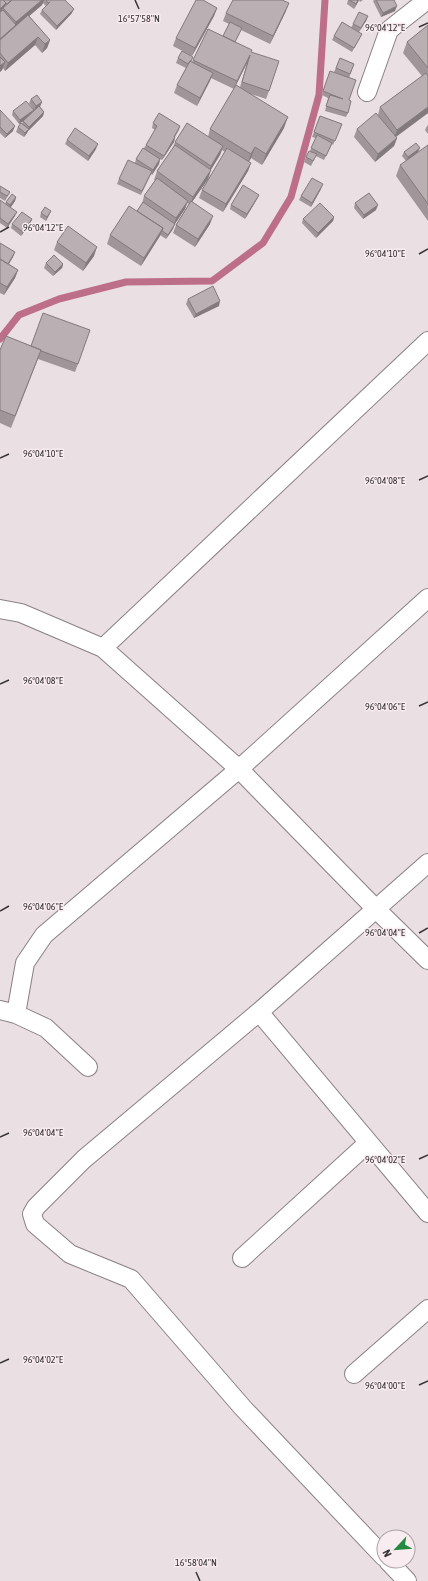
<svg xmlns="http://www.w3.org/2000/svg" width="428" height="1581" font-family="'Asap Condensed',sans-serif">
<rect width="100%" height="100%" fill="#eadfe2"/>
<g fill="none" stroke-linecap="round" stroke-linejoin="round">
<path stroke="#bd6e89" stroke-width="7" d="M0,339L19,315L59,299L126,282L212,281L263,243L291,197L319,95L325,0"/>
<defs>
<path id="street" d="M367,92L389,30L427,0
M0,609L21,613L103,648L239,769L376,909L428,960
M103,648L428,341
M0,1010L16,1014L46,1028L88,1067
M259,1012L428,1213
M16,1014L25,963L44,935L239,769L428,598
M242,1258L368,1143
M354,1374L428,1309
M384,1557L243,1408L131,1279L70,1254L35,1224L32,1214L36,1207L84,1159L259,1012L428,863
M388,1561L407,1581"/>
</defs>
<use href="#street" stroke="#8a8082" stroke-width="20"/>
<use href="#street" stroke="#fff" stroke-width="18"/>
</g>
<path fill="#a09699" fill-rule="evenodd" d="M0,0H65L72,13L56,30L40,14L42,10L46,6L43,3L42,5L29,16L50,40L47,48L42,53L35,45L5,71L3,68L2,70L0,72Z
M348,0H363L360,2L359,0L354,9L347,4Z
M374,0H394L395,11L381,17L373,1Z
M217,8L214,16L192,56L173,46L176,38Z
M286,11L270,44L241,30L235,42L251,52L269,91L266,99L251,94L284,128L262,165L251,158L249,162L251,163L248,171L223,212L199,198L202,190L225,152L222,150L220,155L211,170L208,179L192,202L210,224L195,247L173,233L176,225L189,204L187,203L185,209L174,224L173,229L166,239L160,235L141,266L107,244L110,235L137,211L142,204L144,196L155,180H154L157,171L172,150L175,142L208,137L210,129L234,89L211,78L197,106L174,93L177,85L186,68L176,63L178,58L192,62L193,60L223,36L229,24L223,21L226,13ZM247,63L240,87L236,85Z
M368,16L366,21L359,32L360,38L352,52L332,40L334,36L351,28L353,24Z
M428,25V113L396,137L397,138L394,146L375,162L354,137L357,129L378,115L380,107L422,76L403,53L407,42Z
M340,58L354,64L349,78V100L348,113L346,117L325,111L328,98L322,95L330,71L341,75L334,72Z
M31,99L42,102L40,107L44,112L43,116L28,131L27,133L24,137L16,132L18,127L22,124L23,121L19,124L12,115L13,111L34,110L29,103Z
M0,110L13,131L5,138L0,133Z
M320,116L342,124L333,145L332,144L324,160L316,156L311,166L304,162L306,157L310,151L316,138L312,137Z
M153,123L180,126L179,130L175,137L174,142L162,160L158,158L160,159L159,164L152,175L151,174L141,195L117,184L119,179L135,163L136,159L144,148L146,145L155,130L152,128Z
M428,125V134L425,130L427,126Z
M67,140L96,149L88,161L65,144Z
M428,145V221L396,176L400,165L406,161L402,156L404,152H419Z
M0,186L10,192L8,196L5,201L0,198Z
M321,189L311,207L299,200L301,196Z
M259,195L257,199L245,219L230,209L231,205Z
M16,197L15,201L10,207L15,216L7,228L0,223V200L5,204L6,202Z
M355,203L376,210L363,219L354,208Z
M51,211L46,221L40,217L41,213Z
M334,217L333,221L316,238L302,223L303,219Z
M32,219L30,224L21,236L11,228L12,224Z
M57,242L94,256L83,271L54,250Z
M0,243L15,252L13,257L9,264L18,270L15,278L4,295L0,293Z
M46,263L63,264L62,268L53,276L44,268Z
M188,299L219,306L194,318L186,304Z
M6,336L78,364L75,372L38,359L11,428L0,423V350Z"/>
<path fill="#827a7d" d="M42,0H44L42,5L14,29L0,44V39L14,26L16,22Z
M358,0H359L358,2L354,9L356,4Z
M6,3L4,9L3,8L0,14V9Z
M289,3L286,11L270,44L273,36Z
M397,6L395,11L381,17L383,13Z
M217,8L214,16L192,56L195,48Z
M74,9L72,13L56,30L57,26Z
M368,16L366,21L359,32L361,28Z
M38,37L35,45L5,71L8,63Z
M50,40L47,48L42,53L45,44Z
M252,50L247,63L234,89L237,81Z
M5,62L2,70L0,72V66Z
M213,73L210,81L197,106L200,98Z
M42,102L40,106L34,110L36,106Z
M428,107V113L394,138L397,130Z
M34,110L32,115L19,124L20,120Z
M44,112L43,116L28,131L27,133L24,137L25,133L28,129L29,127Z
M288,117L284,128L262,165L266,154Z
M15,126L13,131L5,138L7,134Z
M175,137L174,142L162,160L164,156Z
M397,138L394,146L375,162L378,154Z
M98,144L96,149L88,161L89,156Z
M223,146L220,155L208,174L211,166Z
M255,147L251,158L247,165L251,154Z
M420,148L418,152L406,162L408,157Z
M160,159L159,164L152,175L153,170Z
M251,163L248,171L223,212L226,204Z
M211,170L208,179L190,205L193,197Z
M323,184L321,189L311,207L312,203Z
M259,195L257,199L245,219L247,214Z
M16,197L15,201L9,210L10,205Z
M188,201L185,209L173,227L176,218Z
M378,205L376,210L363,219L364,215Z
M51,211L46,221L47,217Z
M17,212L15,216L7,228L8,224Z
M213,216L210,224L195,247L198,239Z
M334,217L333,221L316,238L318,233Z
M32,219L30,224L21,236L23,232Z
M175,224L173,229L166,239L168,235Z
M163,228L160,236L141,266L144,258Z
M97,247L94,256L83,271L86,263Z
M15,252L13,257L6,268L8,264Z
M63,264L62,268L53,276L55,272Z
M18,270L15,278L4,295L7,287Z
M220,301L219,306L194,318L196,314Z"/>
<path fill="#baafb2" stroke="#827a7d" d="M0,0H3L6,3L0,9Z
M3,0H12L7,4Z
M12,0H42L16,22L3,8Z
M46,0H65L74,9L57,26L42,10L50,2L48,3Z
M196,0H203L217,8L195,48L176,38Z
M233,0H282L289,3L273,36L226,13Z
M349,0H358L356,4Z
M376,0H394L397,6L383,13Z
M3,10L16,25L0,39V12Z
M359,12L368,16L361,28L353,24Z
M28,15L50,40L45,44L38,37L8,63L0,53V40Z
M230,22L242,28L235,42L223,36Z
M342,22L362,34L354,48L334,36Z
M428,25V68L407,42Z
M208,29L252,50L251,52L279,61L269,91L242,82L250,55L237,81L193,60Z
M182,51L193,57L191,61H190L188,64L178,58Z
M0,57L5,62L0,66Z
M340,58L354,64L350,74L336,68Z
M190,61L213,73L200,98L177,85Z
M330,71L356,80L349,100L351,101L348,113L326,106L330,95L343,99L323,91Z
M426,73L428,76V107L397,130L380,107Z
M236,85L288,117L266,154L255,147L251,154L210,129Z
M37,95L42,102L36,106L31,99Z
M26,101L34,110L20,120L13,111Z
M39,106L44,112L29,127L23,121Z
M0,110L15,126L7,134L0,127Z
M159,113L180,126L174,137H175L164,156L146,145L157,126L153,123Z
M376,113L397,138L378,154L357,129Z
M320,116L342,124L335,141L314,132Z
M21,123L29,129L25,133L18,127Z
M187,123L223,146L211,166L175,142Z
M75,128L98,144L89,156L67,140Z
M317,135L332,143L326,156L311,148Z
M416,143L420,148L408,157L404,152Z
M175,145L211,170L193,197L157,171Z
M428,145V204L400,165Z
M143,148L160,159L153,170L136,159Z
M227,148L251,163L226,204L202,190Z
M309,151L317,154L313,161L306,157Z
M128,160L152,171L142,191L119,179Z
M157,178L188,201L176,218L144,196Z
M312,178L323,184L312,203L301,196Z
M243,185L259,195L247,214L231,205Z
M0,186L10,192L7,196L0,192Z
M369,193L378,205L364,215L355,203Z
M12,194L16,197L10,205L6,202Z
M0,200L17,212L8,224L0,218Z
M191,201L213,216L198,239L176,225Z
M143,202L175,224L168,235L162,231L163,228L137,211Z
M320,203L334,217L318,233L303,219Z
M129,206L163,228L144,258L110,235Z
M45,207L51,211L47,217L41,213Z
M22,212L32,219L23,232L12,224Z
M68,226L97,247L86,263L57,242Z
M0,243L15,252L8,264L0,259Z
M54,255L63,264L55,272L46,263Z
M0,259L18,270L7,287L0,283Z
M213,286L220,301L196,314L188,299Z
M43,313L90,330L78,364L41,351V350L31,346Z
M6,336L41,350L15,416L0,410V350Z"/>
<path fill="none" stroke="#383435" stroke-width="1.5" d="M135,0L139,9M419,27L428,23M0,232L9,227M419,254L428,249M0,458L9,454M419,480L428,476M0,684L9,680M419,706L428,702M0,911L9,906M419,933L428,928M0,1137L9,1133M419,1159L428,1155M0,1363L9,1359M419,1385L428,1381M196,1572L200,1581"/>
<g font-size="10" text-anchor="middle" fill="#383435" stroke="#f8ecf0" stroke-width="3" stroke-linejoin="round" paint-order="stroke">
<text x="139" y="22">16°57'58"N</text>
<text x="385" y="31">96°04'12"E</text>
<text x="43" y="231">96°04'12"E</text>
<text x="385" y="257">96°04'10"E</text>
<text x="43" y="457">96°04'10"E</text>
<text x="385" y="484">96°04'08"E</text>
<text x="43" y="684">96°04'08"E</text>
<text x="385" y="710">96°04'06"E</text>
<text x="43" y="910">96°04'06"E</text>
<text x="385" y="936">96°04'04"E</text>
<text x="43" y="1136">96°04'04"E</text>
<text x="385" y="1163">96°04'02"E</text>
<text x="43" y="1363">96°04'02"E</text>
<text x="385" y="1389">96°04'00"E</text>
<text x="196" y="1566">16°58'04"N</text>
</g>
<g transform="translate(396 1549) rotate(244)"><circle r="19" fill="#f8ecf0" stroke="#aba2a5"/>
<path d="M0-3L7 15L0 10L-7 15Z" fill="#238a3f"/>
<text y="-6" font-size="11" font-weight="bold" text-anchor="middle" fill="#383435">N</text>
</g>
</svg>
